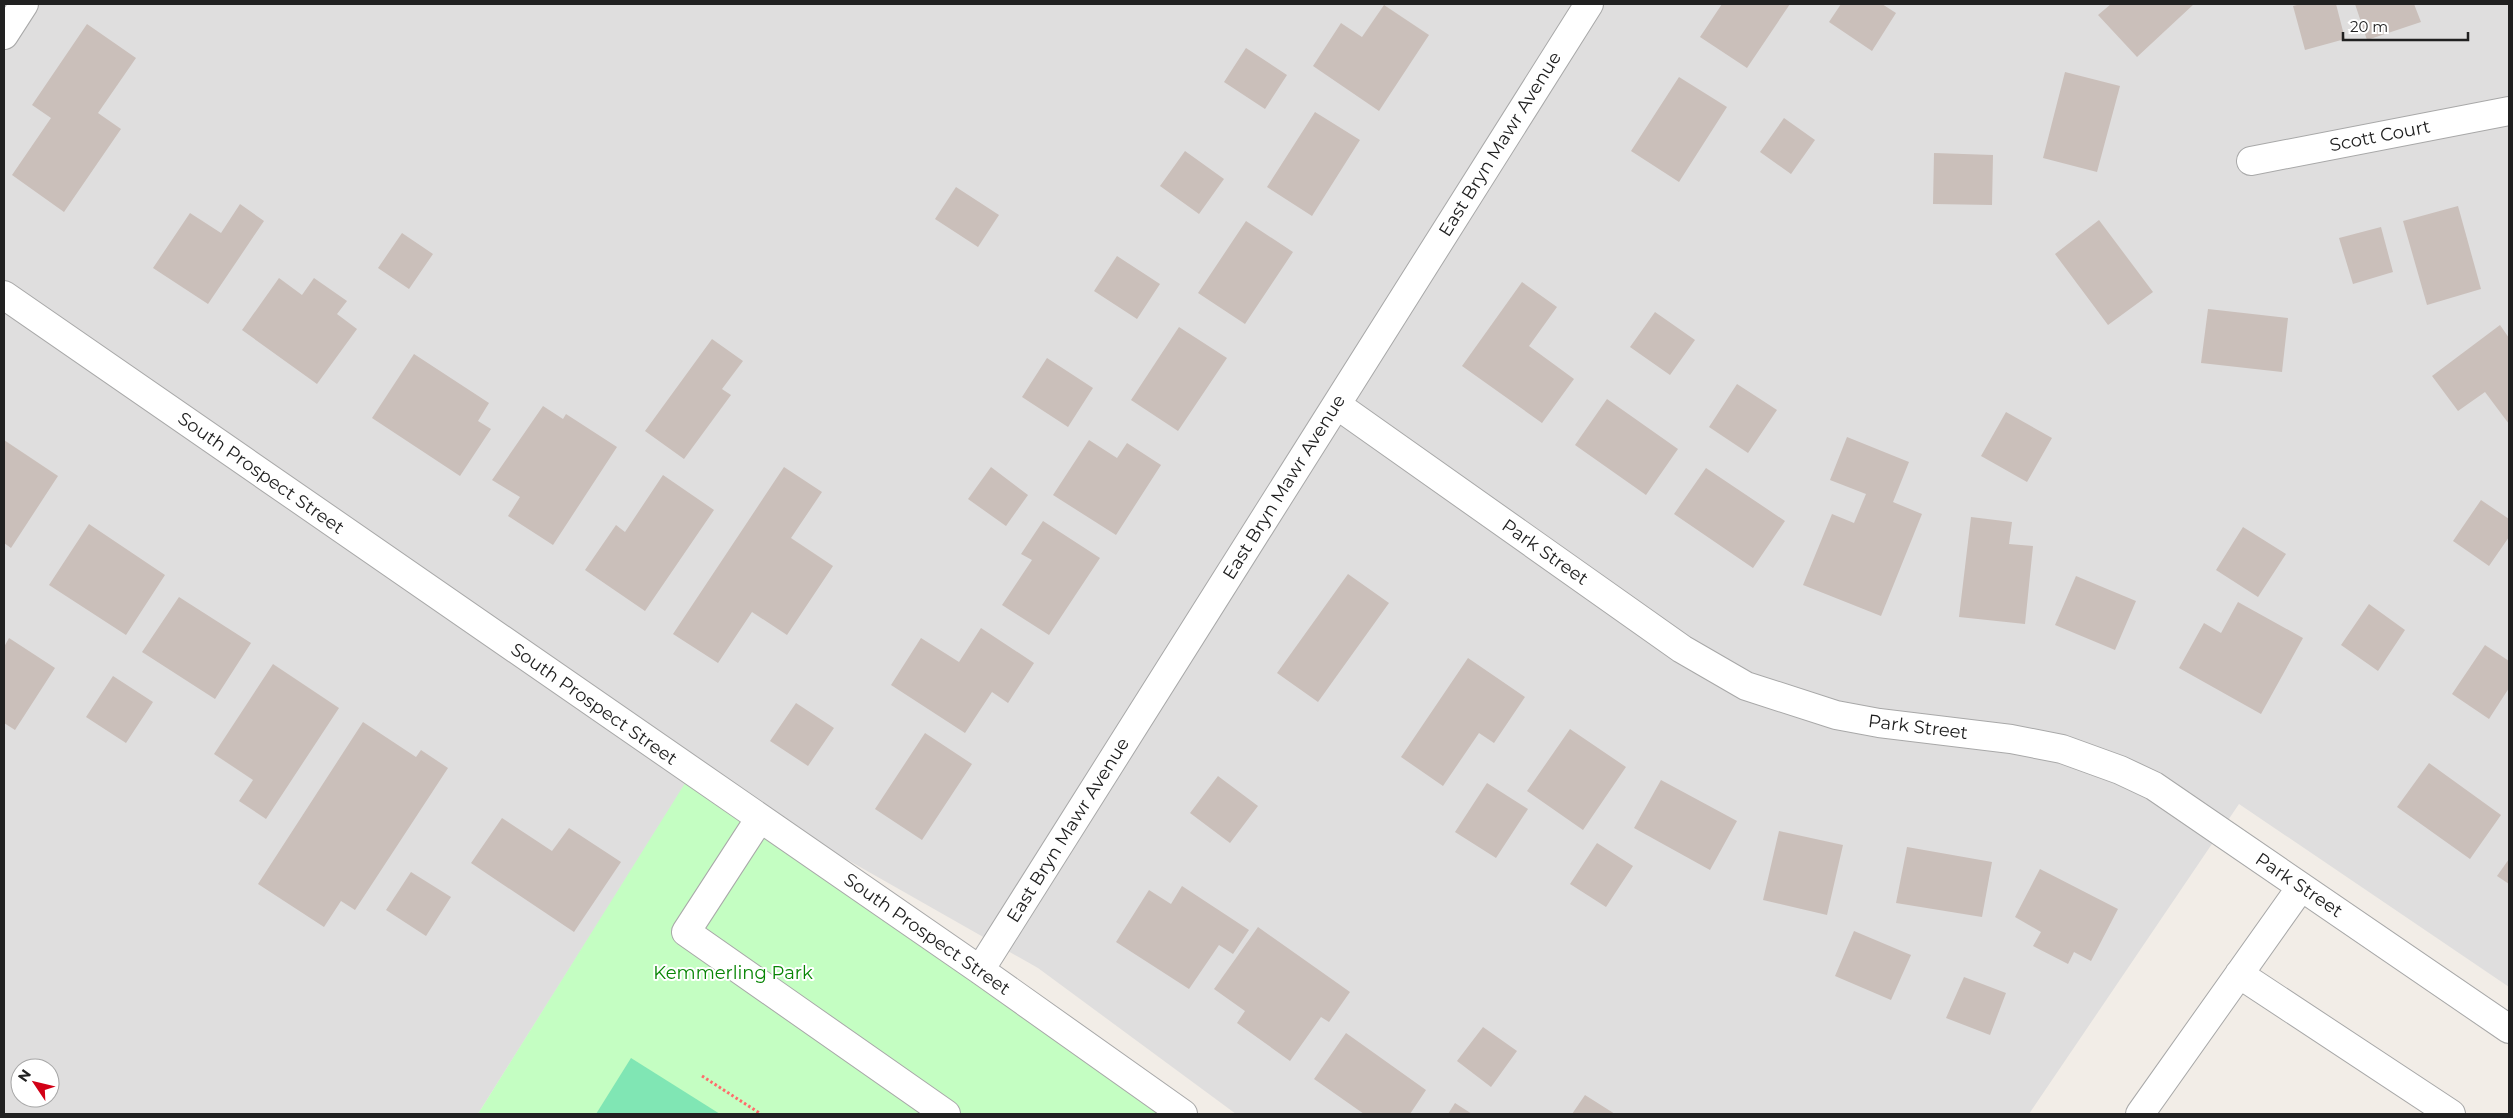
<svg xmlns="http://www.w3.org/2000/svg" width="2513" height="1118" font-family="Montserrat,sans-serif">
<rect width="100%" height="100%" fill="#f2ede7"/>
<path fill="#dfdede" fill-rule="evenodd" d="M4,4H2509V987L2239,804L2029,1114H1236L1038,968L693,772L478,1114H4ZM20,1068H50V1098H20Z"/>
<path fill="#c4fec2" d="M692,772L1180,1114H478Z"/>
<path fill="#80e6b4" d="M631,1058L720,1114H596Z"/>
<path fill="#cabfba" d="M1722,4H1790L1747,68L1700,37Z
M1841,4H1882L1896,13L1872,51L1829,22Z
M2111,4H2194L2137,57L2098,15Z
M2301,4H2336L2345,39L2305,50L2293,6Z
M2355,4H2414L2421,22L2367,40Z
M1384,5L1429,35L1379,111L1313,66L1341,23L1362,37Z
M87,24L136,58L98,113L121,129L64,212L12,175L51,118L32,105Z
M1246,48L1287,75L1265,109L1224,82Z
M2065,72L2120,86L2097,172L2043,158Z
M1679,77L1727,107L1679,182L1631,151Z
M1315,112L1360,140L1312,216L1267,187Z
M1784,118L1815,140L1791,174L1760,152Z
M1185,151L1224,179L1199,214L1160,186Z
M1934,153L1993,155L1992,205L1933,204Z
M956,187L999,215L978,247L935,219Z
M240,204L264,221L208,304L153,268L190,213L221,233Z
M2458,206L2481,289L2427,305L2403,221Z
M2099,220L2153,292L2108,325L2055,254Z
M1246,221L1293,252L1245,324L1198,293Z
M2381,227L2393,272L2353,284L2339,238Z
M402,233L433,254L409,289L378,268Z
M1117,256L1160,284L1137,319L1094,291Z
M279,278L302,295L314,278L347,301L337,314L357,329L317,384L242,330Z
M1522,282L1557,307L1529,346L1574,379L1542,423L1462,366Z
M2208,309L2288,318L2282,372L2201,363Z
M1655,312L1695,340L1670,375L1630,347Z
M2500,325L2509,338V424L2485,392L2458,411L2432,376Z
M1179,327L1227,358L1178,431L1131,400Z
M712,339L743,361L722,389L731,395L684,459L645,431Z
M414,354L489,403L478,421L491,429L460,476L372,418Z
M1047,358L1093,388L1068,427L1022,397Z
M1737,384L1777,410L1748,453L1709,427Z
M1607,399L1678,449L1646,495L1575,445Z
M543,406L563,419L566,414L617,447L553,545L508,516L520,497L492,480Z
M2006,412L2052,438L2027,482L1981,456Z
M1847,437L1909,462L1893,502L1922,514L1881,616L1803,585L1832,514L1854,523L1866,494L1830,480Z
M4,440L58,476L11,548L4,543Z
M1089,440L1117,458L1127,443L1161,465L1116,535L1053,495Z
M784,467L822,492L791,538L833,566L787,635L752,612L718,663L673,634Z
M991,467L1028,495L1006,526L968,499Z
M1706,468L1785,521L1753,568L1674,514Z
M663,475L714,510L645,611L585,570L616,525L625,532Z
M2481,500L2509,519V537L2489,566L2453,541Z
M1971,517L2012,522L2009,544L2033,546L2025,624L1959,617Z
M1043,521L1100,558L1049,635L1002,605L1032,560L1021,554Z
M89,524L165,575L126,635L49,585Z
M2243,527L2286,554L2258,597L2216,570Z
M1348,574L1389,603L1318,702L1277,673Z
M2076,576L2136,601L2115,650L2055,625Z
M179,597L251,643L215,699L142,652Z
M2238,602L2303,638L2261,714L2179,668L2204,623L2221,633Z
M2369,604L2405,630L2378,671L2341,645Z
M981,628L1034,663L1008,703L992,692L965,733L891,685L921,638L959,662Z
M9,638L55,668L15,730L4,723V647Z
M2485,645L2509,661V688L2489,719L2452,694Z
M1468,658L1525,697L1494,743L1479,733L1443,786L1401,757Z
M273,664L339,708L266,819L239,801L253,780L214,754Z
M113,676L153,702L126,743L86,717Z
M796,703L834,728L808,766L770,741Z
M363,722L416,757L421,750L448,768L355,910L341,901L324,927L258,884Z
M1570,729L1626,767L1583,830L1527,791Z
M925,733L972,764L922,840L875,809Z
M2429,763L2501,815L2470,859L2397,807Z
M1218,776L1258,806L1230,843L1190,813Z
M1661,780L1737,821L1710,870L1634,828Z
M1487,783L1528,809L1496,858L1455,832Z
M502,818L552,851L569,828L621,862L574,932L471,863Z
M1779,831L1843,845L1827,915L1763,900Z
M1597,843L1633,866L1606,907L1570,884Z
M1907,847L1992,862L1982,917L1896,903Z
M2509,859V884L2497,876Z
M2040,869L2118,909L2091,961L2074,952L2068,964L2033,946L2041,932L2015,917Z
M411,872L451,897L426,936L386,910Z
M1182,886L1249,930L1233,954L1219,945L1189,989L1116,942L1149,890L1171,904Z
M1258,927L1350,992L1329,1022L1321,1017L1290,1061L1237,1023L1245,1011L1214,989Z
M1854,931L1911,955L1891,1000L1835,976Z
M1964,977L2006,993L1990,1035L1946,1018Z
M1483,1027L1517,1051L1491,1087L1457,1061Z
M1346,1033L1426,1090L1410,1114H1364L1314,1079Z
M1585,1095L1615,1114H1572Z
M1455,1103L1472,1114H1448Z"/>
<g fill="none" stroke-linecap="round" stroke-linejoin="round">
<defs>
<path id="minor" d="M4,35L24,4
M2251,161L2509,111
M4,295L980,970L1183,1114
M1337,405L1682,649L1746,686L1836,715L1879,723L2011,739L2062,749L2120,770L2154,786L2509,1029
M760,818L686,932L946,1114
M980,970L1589,4
M2239,974L2451,1114
M2140,1114L2301,887"/>
</defs>
<use href="#minor" stroke="#a8a8a8" stroke-width="30"/>
<path stroke="#ff6b6b" stroke-width="3" stroke-dasharray="2.5 2.5" stroke-linecap="butt" d="M702,1076L761,1114"/>
<use href="#minor" stroke="#fff" stroke-width="28"/>
</g>
<g text-anchor="middle" stroke-width="4" stroke-linejoin="round" paint-order="stroke">
<g font-size="18" fill="#212121" stroke="#fff">
<text transform="translate(2380 136) rotate(-11)" y="6">Scott Court</text>
<text transform="translate(1500 144) rotate(-58)" y="6">East Bryn Mawr Avenue</text>
<text transform="translate(261 473) rotate(35)" y="6">South Prospect Street</text>
<text transform="translate(1284 487) rotate(-58)" y="6">East Bryn Mawr Avenue</text>
<text transform="translate(1545 552) rotate(35)" y="6">Park Street</text>
<text transform="translate(594 704) rotate(35)" y="6">South Prospect Street</text>
<text transform="translate(1918 727) rotate(7)" y="6">Park Street</text>
<text transform="translate(1068 830) rotate(-58)" y="6">East Bryn Mawr Avenue</text>
<text transform="translate(2299 885) rotate(34)" y="6">Park Street</text>
<text transform="translate(927 934) rotate(35)" y="6">South Prospect Street</text>
</g>
<g font-size="18" fill="#078504" stroke="#fff">
<text x="733" y="979">Kemmerling Park</text>
</g>
</g>
<rect width="2513" height="1118" fill="none" stroke="#212121" stroke-width="10"/>
<g transform="translate(35 1083) rotate(305)"><circle r="24" fill="#ffffff" stroke="#a6a6a6"/>
<path d="M0-4L9 19L0 12L-9 19Z" fill="#d20016"/>
<text y="-8" font-size="14" font-weight="bold" text-anchor="middle" fill="#212121">N</text>
</g>
<path d="M2343 32v8h125v-8" fill="none" stroke="#212121" stroke-width="2.5"/>
<text x="2350" y="32" font-size="15" fill="#212121" stroke="#ffffff" stroke-width="4" paint-order="stroke">20 m</text>
</svg>
